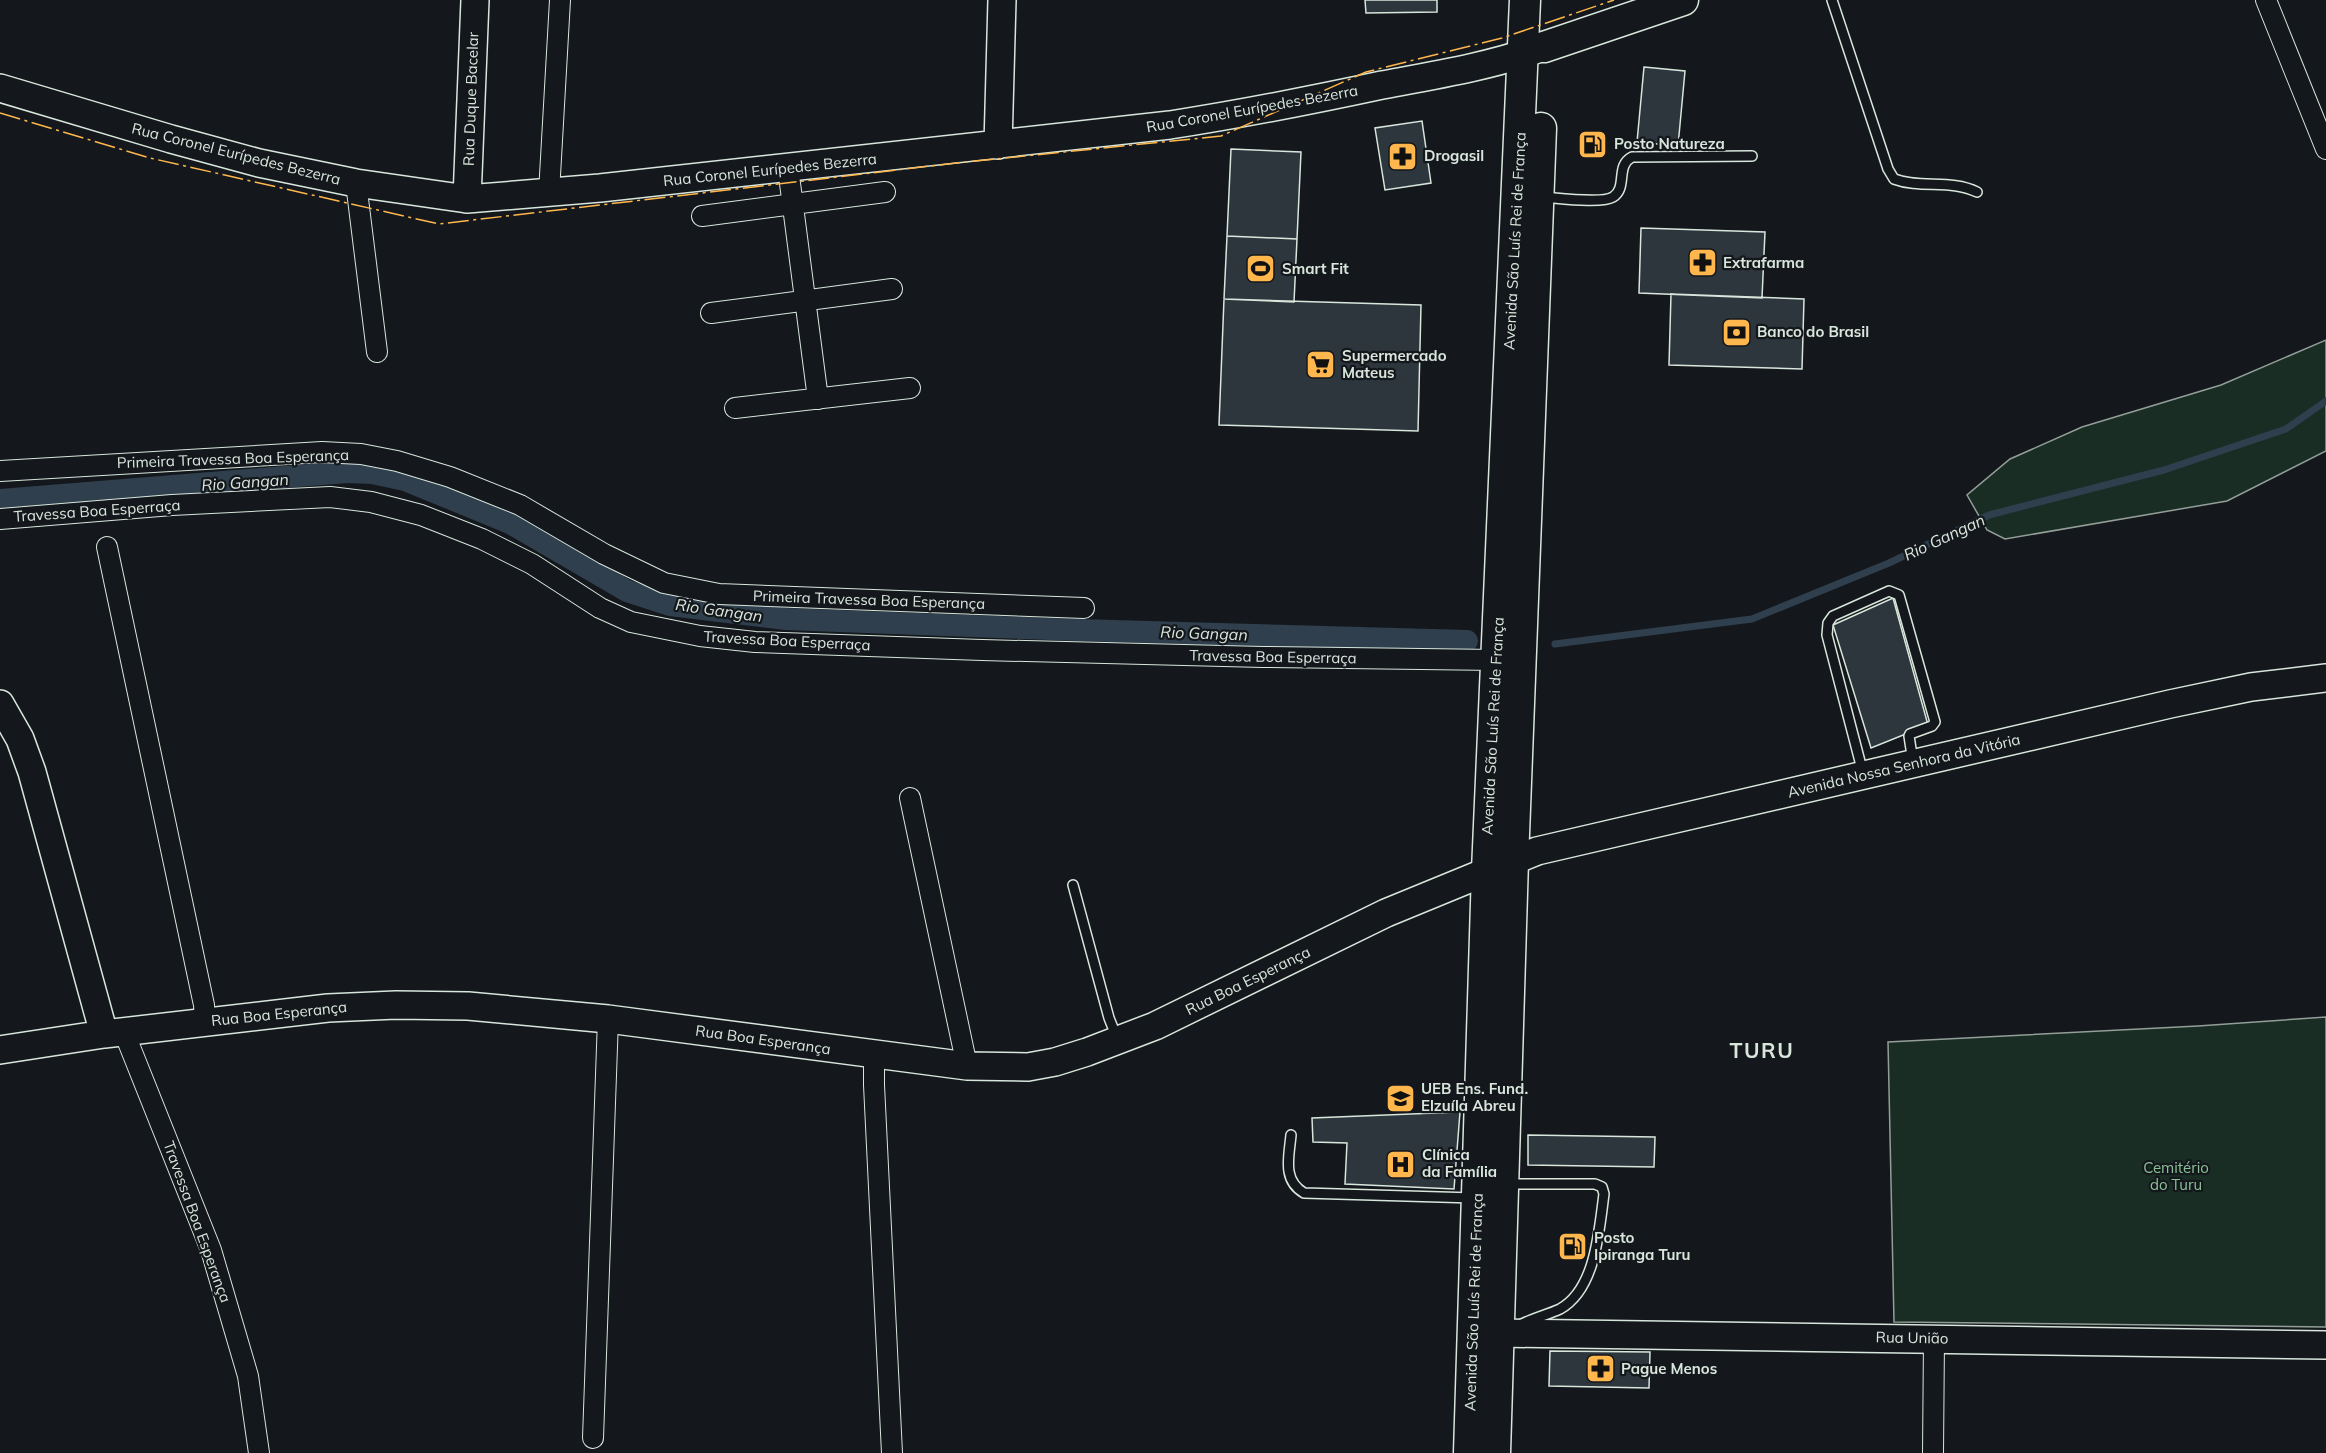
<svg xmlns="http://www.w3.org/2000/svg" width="2326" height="1453" font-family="Mulish,sans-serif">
<rect width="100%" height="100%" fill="#14181c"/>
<path fill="#1a2d24" stroke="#939e99" stroke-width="1.5" d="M2326,340V451L2227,501L2005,539L1987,530L1967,495L2010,459L2082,427L2221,385Z
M2326,1017V1327L1894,1322L1888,1042L2198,1026Z"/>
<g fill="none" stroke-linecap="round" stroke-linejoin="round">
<path stroke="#2f3f4d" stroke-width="7" d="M1555,644L1752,619L1889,563L1989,515L2164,470L2286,429L2326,401"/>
<path stroke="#2f3f4d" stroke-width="22" d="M0,500L347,472L372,473L405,480L510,523L627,591L670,605L786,619L1078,630L1467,641"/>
</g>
<path fill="#2c363c" stroke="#d8e6dc" stroke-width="1.5" d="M1365,0H1437V12L1366,13Z
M1644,67L1685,71L1678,146L1637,142Z
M1422,121L1431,183L1385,190L1375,128Z
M1231,149L1301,152L1297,239L1227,236Z
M1641,228L1765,232L1762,298L1639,293Z
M1227,236L1297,239L1294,302L1224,299Z
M1671,294L1804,299L1802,369L1669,365Z
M1224,299L1421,305L1418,431L1219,425Z
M1893,598L1928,725L1871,748L1833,625Z
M1460,1112L1454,1189L1345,1184L1347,1143L1313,1142L1312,1118Z
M1528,1135L1655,1137L1654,1167L1528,1165Z
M1550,1351L1650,1352L1649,1388L1549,1386Z"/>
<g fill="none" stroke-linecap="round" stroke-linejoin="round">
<defs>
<path id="lane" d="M1832,0L1888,169L1894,179C1921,189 1951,179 1977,192
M1543,197C1558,198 1602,204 1613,197C1628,187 1615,166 1632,157L1752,156
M1863,773L1827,635L1828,623L1833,616L1889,591L1899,595L1935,722L1932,726L1910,734L1909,736L1913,762
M1073,885L1109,1018L1117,1038
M1291,1135C1289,1157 1282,1180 1304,1193L1474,1198
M1506,1184H1595L1602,1187L1604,1194C1599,1230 1596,1289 1560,1309C1547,1315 1533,1318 1520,1325"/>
<path id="street" d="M2266,0L2326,149
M788,168L818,399
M356,183L377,352
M549,193L560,0
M702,216L885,192
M711,313L892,289
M735,408L910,388
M0,471L322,452L361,454L397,461L450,477L520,505L604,554L664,583L719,594L1084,608
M0,519L172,505L330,497L371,502L421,515L482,539L532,564L600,608L631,622L700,636L755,642L982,650L1263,657L1496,660
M107,547L204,1005L205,1021
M910,798L967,1066
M124,1032L211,1250L248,1376L259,1453
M874,1055V1085L892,1453
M593,1438L608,1019
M1933,1453L1934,1338"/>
<path id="secondary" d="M0,88L171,139L259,163L356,183L467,199L600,188L1170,125C1241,114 1312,100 1382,85C1436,75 1492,66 1543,47
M998,145L1002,0
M467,199L475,0
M0,704L20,739L32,772L104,1034
M0,1050L104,1034L328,1008L396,1005L468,1006L608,1019L967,1066L1028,1067L1055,1062L1087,1052L1155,1026L1386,913L1537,851L2170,704L2251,687L2326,678
M1499,1333L2326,1345"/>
<path id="primary" d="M1544,47L1683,0
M1469,1453L1487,871L1525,0
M1495,1453L1513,860L1541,128"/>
</defs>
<use href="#lane" stroke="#d8e6dc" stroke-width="12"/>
<use href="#street" stroke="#d8e6dc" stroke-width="22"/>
<use href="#secondary" stroke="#d8e6dc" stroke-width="30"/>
<use href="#primary" stroke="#d8e6dc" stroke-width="33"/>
<use href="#lane" stroke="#14181c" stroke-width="9"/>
<use href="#street" stroke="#14181c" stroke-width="20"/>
<use href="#secondary" stroke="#14181c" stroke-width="27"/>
<use href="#primary" stroke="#14181c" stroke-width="30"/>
<path stroke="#ffb74d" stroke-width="1.5" stroke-dasharray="21 4.5 3 4.5" stroke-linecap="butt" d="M0,113L150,158L439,224L956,163L1221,136L1366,72L1502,38L1614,0"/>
</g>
<defs>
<symbol id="fuel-square" viewBox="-11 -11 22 22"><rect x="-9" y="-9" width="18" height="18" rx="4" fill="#ffb74d" stroke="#14181c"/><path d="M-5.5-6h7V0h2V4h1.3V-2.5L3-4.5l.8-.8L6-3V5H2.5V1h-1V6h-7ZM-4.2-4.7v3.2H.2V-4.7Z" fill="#111"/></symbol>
<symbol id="pharmacy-square" viewBox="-11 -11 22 22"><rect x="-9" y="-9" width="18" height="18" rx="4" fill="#ffb74d" stroke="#14181c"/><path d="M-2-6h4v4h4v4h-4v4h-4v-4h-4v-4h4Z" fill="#111"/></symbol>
<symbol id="stadium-square" viewBox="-11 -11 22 22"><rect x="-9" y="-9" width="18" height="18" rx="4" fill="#ffb74d" stroke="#14181c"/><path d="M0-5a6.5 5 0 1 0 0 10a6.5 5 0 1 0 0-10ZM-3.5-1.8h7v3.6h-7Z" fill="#111"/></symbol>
<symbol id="bank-square" viewBox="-11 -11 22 22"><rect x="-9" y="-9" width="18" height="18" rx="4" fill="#ffb74d" stroke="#14181c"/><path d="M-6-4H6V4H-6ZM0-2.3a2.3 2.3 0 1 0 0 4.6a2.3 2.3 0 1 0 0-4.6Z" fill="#111"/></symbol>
<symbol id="supermarket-square" viewBox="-11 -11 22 22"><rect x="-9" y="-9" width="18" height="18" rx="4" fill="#ffb74d" stroke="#14181c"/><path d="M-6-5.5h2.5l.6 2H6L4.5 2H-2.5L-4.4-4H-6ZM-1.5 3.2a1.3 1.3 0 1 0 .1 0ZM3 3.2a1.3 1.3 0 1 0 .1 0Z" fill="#111"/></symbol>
<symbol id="school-square" viewBox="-11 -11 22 22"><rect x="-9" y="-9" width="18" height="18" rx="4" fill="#ffb74d" stroke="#14181c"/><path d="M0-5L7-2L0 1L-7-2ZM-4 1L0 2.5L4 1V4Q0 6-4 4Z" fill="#111"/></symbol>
<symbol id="hospital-square" viewBox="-11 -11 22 22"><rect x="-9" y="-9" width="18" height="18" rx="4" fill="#ffb74d" stroke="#14181c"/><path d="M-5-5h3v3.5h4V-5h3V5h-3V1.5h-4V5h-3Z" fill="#111"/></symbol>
</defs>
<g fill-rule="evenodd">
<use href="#fuel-square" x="1576" y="128" width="33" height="33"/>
<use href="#pharmacy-square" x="1386" y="140" width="33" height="33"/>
<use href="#pharmacy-square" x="1686" y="246" width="33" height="33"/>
<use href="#stadium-square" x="1244" y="252" width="33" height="33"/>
<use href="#bank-square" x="1720" y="316" width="33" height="33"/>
<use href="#supermarket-square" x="1304" y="348" width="33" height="33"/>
<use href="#school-square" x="1384" y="1082" width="33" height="33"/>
<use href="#hospital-square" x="1384" y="1148" width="33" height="33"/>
<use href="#fuel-square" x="1556" y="1230" width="33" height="33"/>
<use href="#pharmacy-square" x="1584" y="1352" width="33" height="33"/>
</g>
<g text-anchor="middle" stroke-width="4.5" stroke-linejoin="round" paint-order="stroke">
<g font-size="15" fill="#d8e6dc" stroke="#14181c">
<text transform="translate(471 99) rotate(-88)" y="5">Rua Duque Bacelar</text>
<text transform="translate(1252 109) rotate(-10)" y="5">Rua Coronel Eurípedes Bezerra</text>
<text transform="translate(236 154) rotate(14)" y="5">Rua Coronel Eurípedes Bezerra</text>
<text transform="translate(770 170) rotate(-6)" y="5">Rua Coronel Eurípedes Bezerra</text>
<text transform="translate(1515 241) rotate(-87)" y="5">Avenida São Luís Rei de França</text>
<text transform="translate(233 459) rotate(-2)" y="5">Primeira Travessa Boa Esperança</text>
<text transform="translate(97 511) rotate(-4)" y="5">Travessa Boa Esperraça</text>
<text transform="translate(869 600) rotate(2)" y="5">Primeira Travessa Boa Esperança</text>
<text transform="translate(787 641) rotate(3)" y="5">Travessa Boa Esperraça</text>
<text transform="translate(1273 657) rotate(1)" y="5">Travessa Boa Esperraça</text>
<text transform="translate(1493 726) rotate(-87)" y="5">Avenida São Luís Rei de França</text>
<text transform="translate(1904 766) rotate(-13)" y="5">Avenida Nossa Senhora da Vitória</text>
<text transform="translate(1248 981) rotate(-26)" y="5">Rua Boa Esperança</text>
<text transform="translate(279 1014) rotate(-6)" y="5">Rua Boa Esperança</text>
<text transform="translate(763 1040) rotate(8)" y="5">Rua Boa Esperança</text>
<text transform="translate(197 1222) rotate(70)" y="5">Travessa Boa Esperança</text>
<text transform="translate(1474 1302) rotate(-88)" y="5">Avenida São Luís Rei de França</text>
<text transform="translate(1912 1338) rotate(1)" y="5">Rua União</text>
</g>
<g font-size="15" font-weight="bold" fill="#d8e6dc" stroke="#14181c" text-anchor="start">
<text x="1614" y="149">Posto Natureza</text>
<text x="1424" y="161">Drogasil</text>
<text x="1723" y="268">Extrafarma</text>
<text x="1282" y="274">Smart Fit</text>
<text x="1757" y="337">Banco do Brasil</text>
<text x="1342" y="361">Supermercado<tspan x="1342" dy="17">Mateus</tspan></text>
<text x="1421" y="1094">UEB Ens. Fund.<tspan x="1421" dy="17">Elzuíla Abreu</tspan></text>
<text x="1422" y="1160">Clínica<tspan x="1422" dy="17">da Família</tspan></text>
<text x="1594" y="1243">Posto<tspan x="1594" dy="17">Ipiranga Turu</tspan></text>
<text x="1621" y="1374">Pague Menos</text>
</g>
<g font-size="15" fill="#8ac095" stroke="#14181c">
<text x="2176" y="1173">Cemitério<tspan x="2176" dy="17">do Turu</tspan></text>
</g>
<g font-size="16" font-style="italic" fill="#d8e6dc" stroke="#14181c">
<text transform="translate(245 482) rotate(-4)" y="6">Rio Gangan</text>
<text transform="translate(1944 537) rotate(-25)" y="6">Rio Gangan</text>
<text transform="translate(719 610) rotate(8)" y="6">Rio Gangan</text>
<text transform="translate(1204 633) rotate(2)" y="6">Rio Gangan</text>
</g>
<g font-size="21" font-weight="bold" letter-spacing="1.5" fill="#d8e6dc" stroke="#14181c">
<text x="1762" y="1058">TURU</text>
</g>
</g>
</svg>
